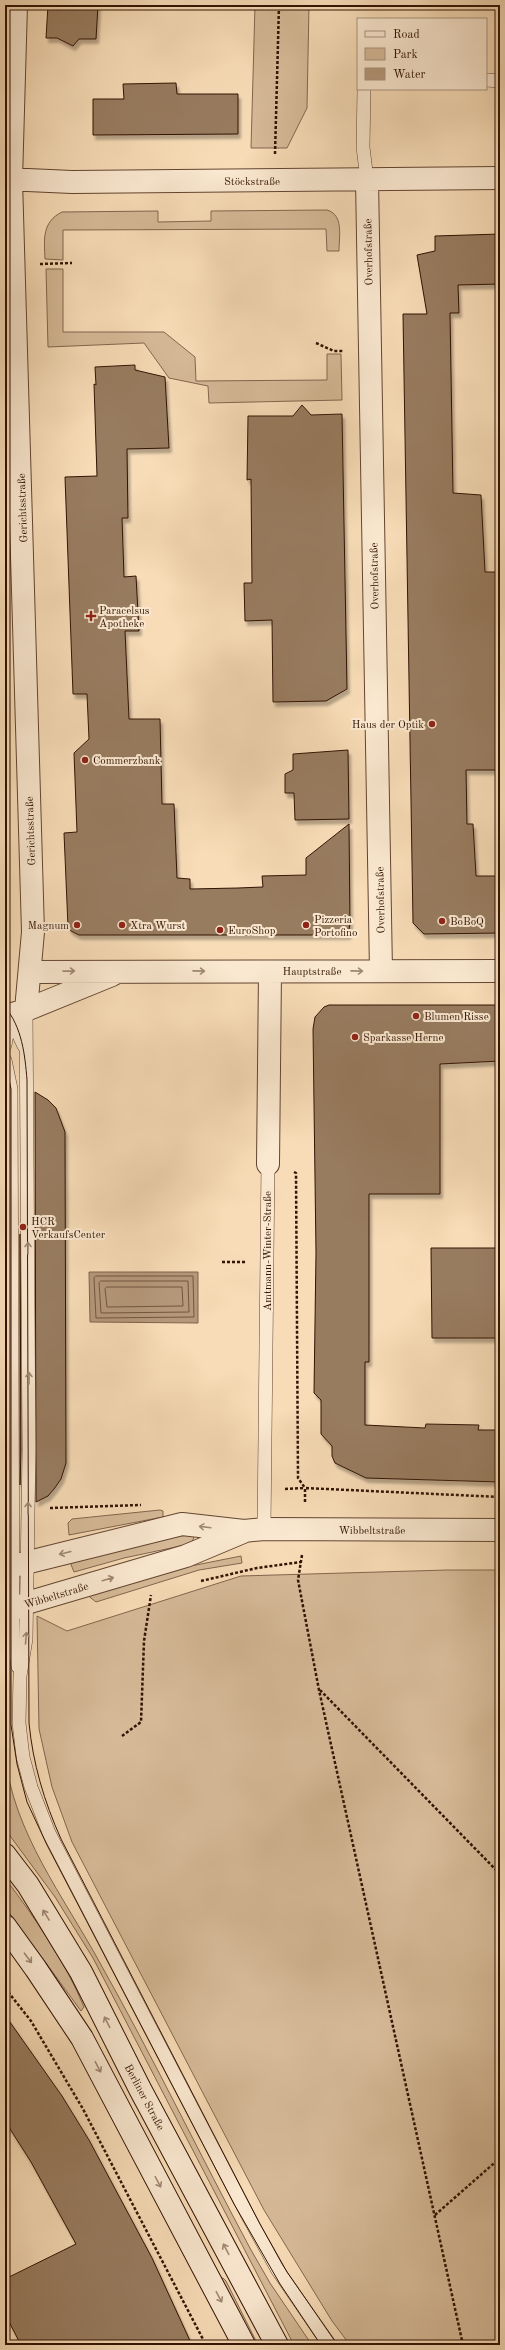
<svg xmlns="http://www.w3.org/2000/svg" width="505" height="2350" font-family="'Old Standard TT',serif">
<defs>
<filter id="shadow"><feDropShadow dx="2.5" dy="4.5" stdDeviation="1" flood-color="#0004"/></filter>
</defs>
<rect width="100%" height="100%" fill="#f7dcb7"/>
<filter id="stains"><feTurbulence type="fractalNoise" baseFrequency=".005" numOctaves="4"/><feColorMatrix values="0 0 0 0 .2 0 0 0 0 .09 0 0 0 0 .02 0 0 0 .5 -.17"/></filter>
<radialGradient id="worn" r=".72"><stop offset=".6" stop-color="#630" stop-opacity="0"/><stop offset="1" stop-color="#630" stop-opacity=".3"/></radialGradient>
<path fill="#d6ba98" stroke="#84664e" d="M255,5H309L307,108L287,148H251Z
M327,210C344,215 339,236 339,251H327L326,229L63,230V260L45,259C44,239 42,222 62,212L158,211V222L211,221V211Z
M46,269H63V332H164L195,357L196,381L327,380V354H341L342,400L209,403L208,386L169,378L144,343L48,347Z
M160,1510L163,1511V1517L69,1535L68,1523L72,1519Z
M190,1534L194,1538L190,1544L124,1558L74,1572L70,1562L103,1552Z
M241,1556L242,1563L199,1570L96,1602L86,1594L166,1571Z
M447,1570H500V2345H350L332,2321L264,2210L72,1842L52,1787L39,1729L37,1616L67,1631L241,1576Z
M5,1755C13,1832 64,1897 100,1963C153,2057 200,2155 251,2250L270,2283L312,2345H294L93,1958L55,1897L5,1829Z
M5,1878C35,1918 65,1961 84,2007L81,2011L5,1907Z
M217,2278H223L226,2281L258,2345H245Z"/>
<path fill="#b4987a" stroke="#80634a" d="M89,1272H198V1323L90,1322Z"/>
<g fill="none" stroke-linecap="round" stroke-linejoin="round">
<path stroke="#73563e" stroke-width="1" d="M96,1276H193L194,1317L96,1318L94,1278Z
M101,1281H188L189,1312L101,1313L99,1283Z
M107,1287H182L183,1306L107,1307L105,1289Z"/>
</g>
<path fill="#987c61" stroke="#321303" filter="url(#shadow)" d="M48,5H98L96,39H79L73,46L57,38H46Z
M176,83L177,94H238V134L93,135V99H124L123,84Z
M500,234V284L458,285L459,313H450L453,493L481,495L485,572H500V770H466L467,824H473L476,876H500V933L424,934L413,923L403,314H427L417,255L435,251V236Z
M135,365V370L165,377L169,448L127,449L128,518H122L124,577L136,576L139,631H125L129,719H160L162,804H174L177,878L190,879V889L238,888L263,887L262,876L306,875V858L349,824L350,924L348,935H79L71,931L68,927L64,833L77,832L74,753L89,739L87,694H73L65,477L97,476L94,384L96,385L95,367Z
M302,405L311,415L342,414L347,689L326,701L273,702L272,620L245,621L244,583H252L251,479L247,480L248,416H293Z
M348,750L349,819L295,820L294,793H285V774L293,770V754Z
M329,1005H500V1061L440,1064V1194H369V1362H365V1425L425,1428L426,1424L479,1425L478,1430H500V1482L366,1478L335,1463L332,1456V1446L321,1434V1400L314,1393L316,1253L313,1029L315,1017L324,1007Z
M35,1092L48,1100L56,1108L65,1132L66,1463L61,1479L54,1489L48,1496L36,1502Z
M20,1234L21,1450L20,1485Z
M431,1248H500V1338H432Z
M5,2015L62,2096L89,2140L152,2258L192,2345H21L5,2314V2279L76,2244L31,2162L5,2121Z"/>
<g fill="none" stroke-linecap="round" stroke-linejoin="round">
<defs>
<path id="lane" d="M486,80L500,81
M364,89L363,147L367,180
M7,1010L24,1046
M26,1010L29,1450L26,1639L20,1676L19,1723L23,1757L31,1787L49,1833L248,2216L277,2269L329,2345
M5,1045L11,1014
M5,1060L11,1089L13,1638L18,1667
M264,1529L268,1164"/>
<path id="street" d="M16,5L11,180L33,932L26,1010
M5,179L72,182L500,178
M367,180L381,971
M30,972L500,971
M5,1016L26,1010L112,975
M268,1164L270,972
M5,1568L182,1524L244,1531L264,1529L500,1530
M5,1613L30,1602L186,1556L243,1532"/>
<path id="secondary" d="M5,1855L28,1885L81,1972L140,2089L277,2345
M5,1926L36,1969L82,2038L244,2345"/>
</defs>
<use href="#lane" stroke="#634530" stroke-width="14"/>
<use href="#street" stroke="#634530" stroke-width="24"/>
<use href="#secondary" stroke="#321303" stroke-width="24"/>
<path stroke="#321303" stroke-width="2.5" stroke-dasharray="3 2" stroke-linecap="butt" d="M275,154L279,5
M40,264L72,263
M316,343L334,351H344
M294,1172L296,1173L298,1478L305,1488
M222,1262H245
M285,1489L304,1488
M305,1502V1488L500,1497
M50,1508L141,1505
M302,1555L298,1580L319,1690L463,2345
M201,1581L257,1568L301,1562
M320,1690L500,1874
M122,1736L141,1722L144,1641L151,1595
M5,1988L31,2021L83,2109L206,2345
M435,2215L500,2158"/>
<use href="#lane" stroke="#fae8d0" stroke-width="13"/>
<use href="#street" stroke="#fae8d0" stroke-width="22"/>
<use href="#secondary" stroke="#fae8d0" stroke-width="22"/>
<path stroke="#321303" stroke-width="1" d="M5,1007C22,1027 25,1055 27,1080L29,1723C33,1764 44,1801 61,1839L260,2224L287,2272L338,2345
M5,1060L11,1089V1725L17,1764L27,1802L47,1845L234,2204L280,2284L321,2345"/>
</g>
<defs><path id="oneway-shaft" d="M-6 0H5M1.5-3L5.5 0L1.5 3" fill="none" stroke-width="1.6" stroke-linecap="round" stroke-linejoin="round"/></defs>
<g stroke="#a08874">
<use href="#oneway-shaft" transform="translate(69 971) rotate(-1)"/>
<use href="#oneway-shaft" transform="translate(199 971) rotate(1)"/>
<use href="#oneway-shaft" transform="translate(357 971) rotate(1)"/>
<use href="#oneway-shaft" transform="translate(28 1248) rotate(-90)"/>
<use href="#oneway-shaft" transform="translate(29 1378) rotate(-90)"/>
<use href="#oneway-shaft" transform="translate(28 1508) rotate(-89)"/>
<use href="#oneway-shaft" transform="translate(205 1527) rotate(-173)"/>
<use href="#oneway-shaft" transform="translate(65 1553) rotate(166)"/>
<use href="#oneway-shaft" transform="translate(108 1579) rotate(-16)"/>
<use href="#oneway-shaft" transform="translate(26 1638) rotate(-85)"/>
<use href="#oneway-shaft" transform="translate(46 1915) rotate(-122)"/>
<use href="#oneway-shaft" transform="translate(28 1958) rotate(53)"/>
<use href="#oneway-shaft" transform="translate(107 2022) rotate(-117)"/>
<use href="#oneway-shaft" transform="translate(98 2067) rotate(62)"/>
<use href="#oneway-shaft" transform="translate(158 2182) rotate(62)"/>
<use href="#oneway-shaft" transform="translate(226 2249) rotate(-118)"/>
<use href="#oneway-shaft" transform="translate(219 2297) rotate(62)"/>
</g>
<g fill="#8f2418" stroke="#fae8d0" stroke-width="1.5">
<path d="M89 610h4v4h4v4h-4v4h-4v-4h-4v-4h4z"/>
<circle cx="432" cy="724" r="4"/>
<circle cx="85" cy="760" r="4"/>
<circle cx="442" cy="921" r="4"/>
<circle cx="77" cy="925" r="4"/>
<circle cx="122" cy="925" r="4"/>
<circle cx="306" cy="925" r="4"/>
<circle cx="220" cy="930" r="4"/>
<circle cx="416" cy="1016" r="4"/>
<circle cx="355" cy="1037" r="4"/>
<circle cx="23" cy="1227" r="4"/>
</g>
<g text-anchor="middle" stroke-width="4" stroke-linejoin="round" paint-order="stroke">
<g font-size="11" fill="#321303" stroke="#fae8d0">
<text x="252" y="185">Stöckstraße</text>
<text transform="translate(368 252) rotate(-91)" y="4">Overhofstraße</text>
<text transform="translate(22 508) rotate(-92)" y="4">Gerichtsstraße</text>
<text transform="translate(374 576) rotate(-91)" y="4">Overhofstraße</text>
<text transform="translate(30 831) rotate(-92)" y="4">Gerichtsstraße</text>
<text transform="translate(380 900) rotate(-91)" y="4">Overhofstraße</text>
<text x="312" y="975">Hauptstraße</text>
<text transform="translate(267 1251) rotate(-90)" y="4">Amtmann-Winter-Straße</text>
<text x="372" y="1534">Wibbeltstraße</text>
<text transform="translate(56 1595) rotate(-17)" y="4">Wibbeltstraße</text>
<text transform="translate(145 2097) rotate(62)" y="4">Berliner Straße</text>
</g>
<g font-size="11" fill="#321303" stroke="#fae8d0" text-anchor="start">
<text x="99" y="614">Paracelsus<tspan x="99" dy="13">Apotheke</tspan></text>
<text x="424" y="728" text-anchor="end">Haus der Optik</text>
<text x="93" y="764">Commerzbank</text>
<text x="314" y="923">Pizzeria<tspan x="314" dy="13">Portofino</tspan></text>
<text x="450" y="925">BoBoQ</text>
<text x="69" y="929" text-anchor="end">Magnum</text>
<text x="130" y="929">Xtra Wurst</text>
<text x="228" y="934">EuroShop</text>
<text x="424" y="1020">Blumen Risse</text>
<text x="363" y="1041">Sparkasse Herne</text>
<text x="31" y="1225">HCR<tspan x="31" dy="13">VerkaufsCenter</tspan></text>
</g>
</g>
<rect width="505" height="2350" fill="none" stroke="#f7dcb7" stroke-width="20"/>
<rect x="6" y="6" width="493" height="2338" fill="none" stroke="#321303" stroke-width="2"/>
<rect x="10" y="10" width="485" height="2330" fill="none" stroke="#321303"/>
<rect x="357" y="18" width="130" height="72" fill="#fae8d0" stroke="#aa937e"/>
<rect x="365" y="31" width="20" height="6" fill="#fae8d0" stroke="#aa937e"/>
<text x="393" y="38" font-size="12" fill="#321303">Road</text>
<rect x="365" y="48" width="20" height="12" fill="#d6ba98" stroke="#aa937e"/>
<text x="393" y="58" font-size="12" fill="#321303">Park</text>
<rect x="365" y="68" width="20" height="12" fill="#b4987a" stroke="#aa937e"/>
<text x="393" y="78" font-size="12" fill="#321303">Water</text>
<rect width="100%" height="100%" filter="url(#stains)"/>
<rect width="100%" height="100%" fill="url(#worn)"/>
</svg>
